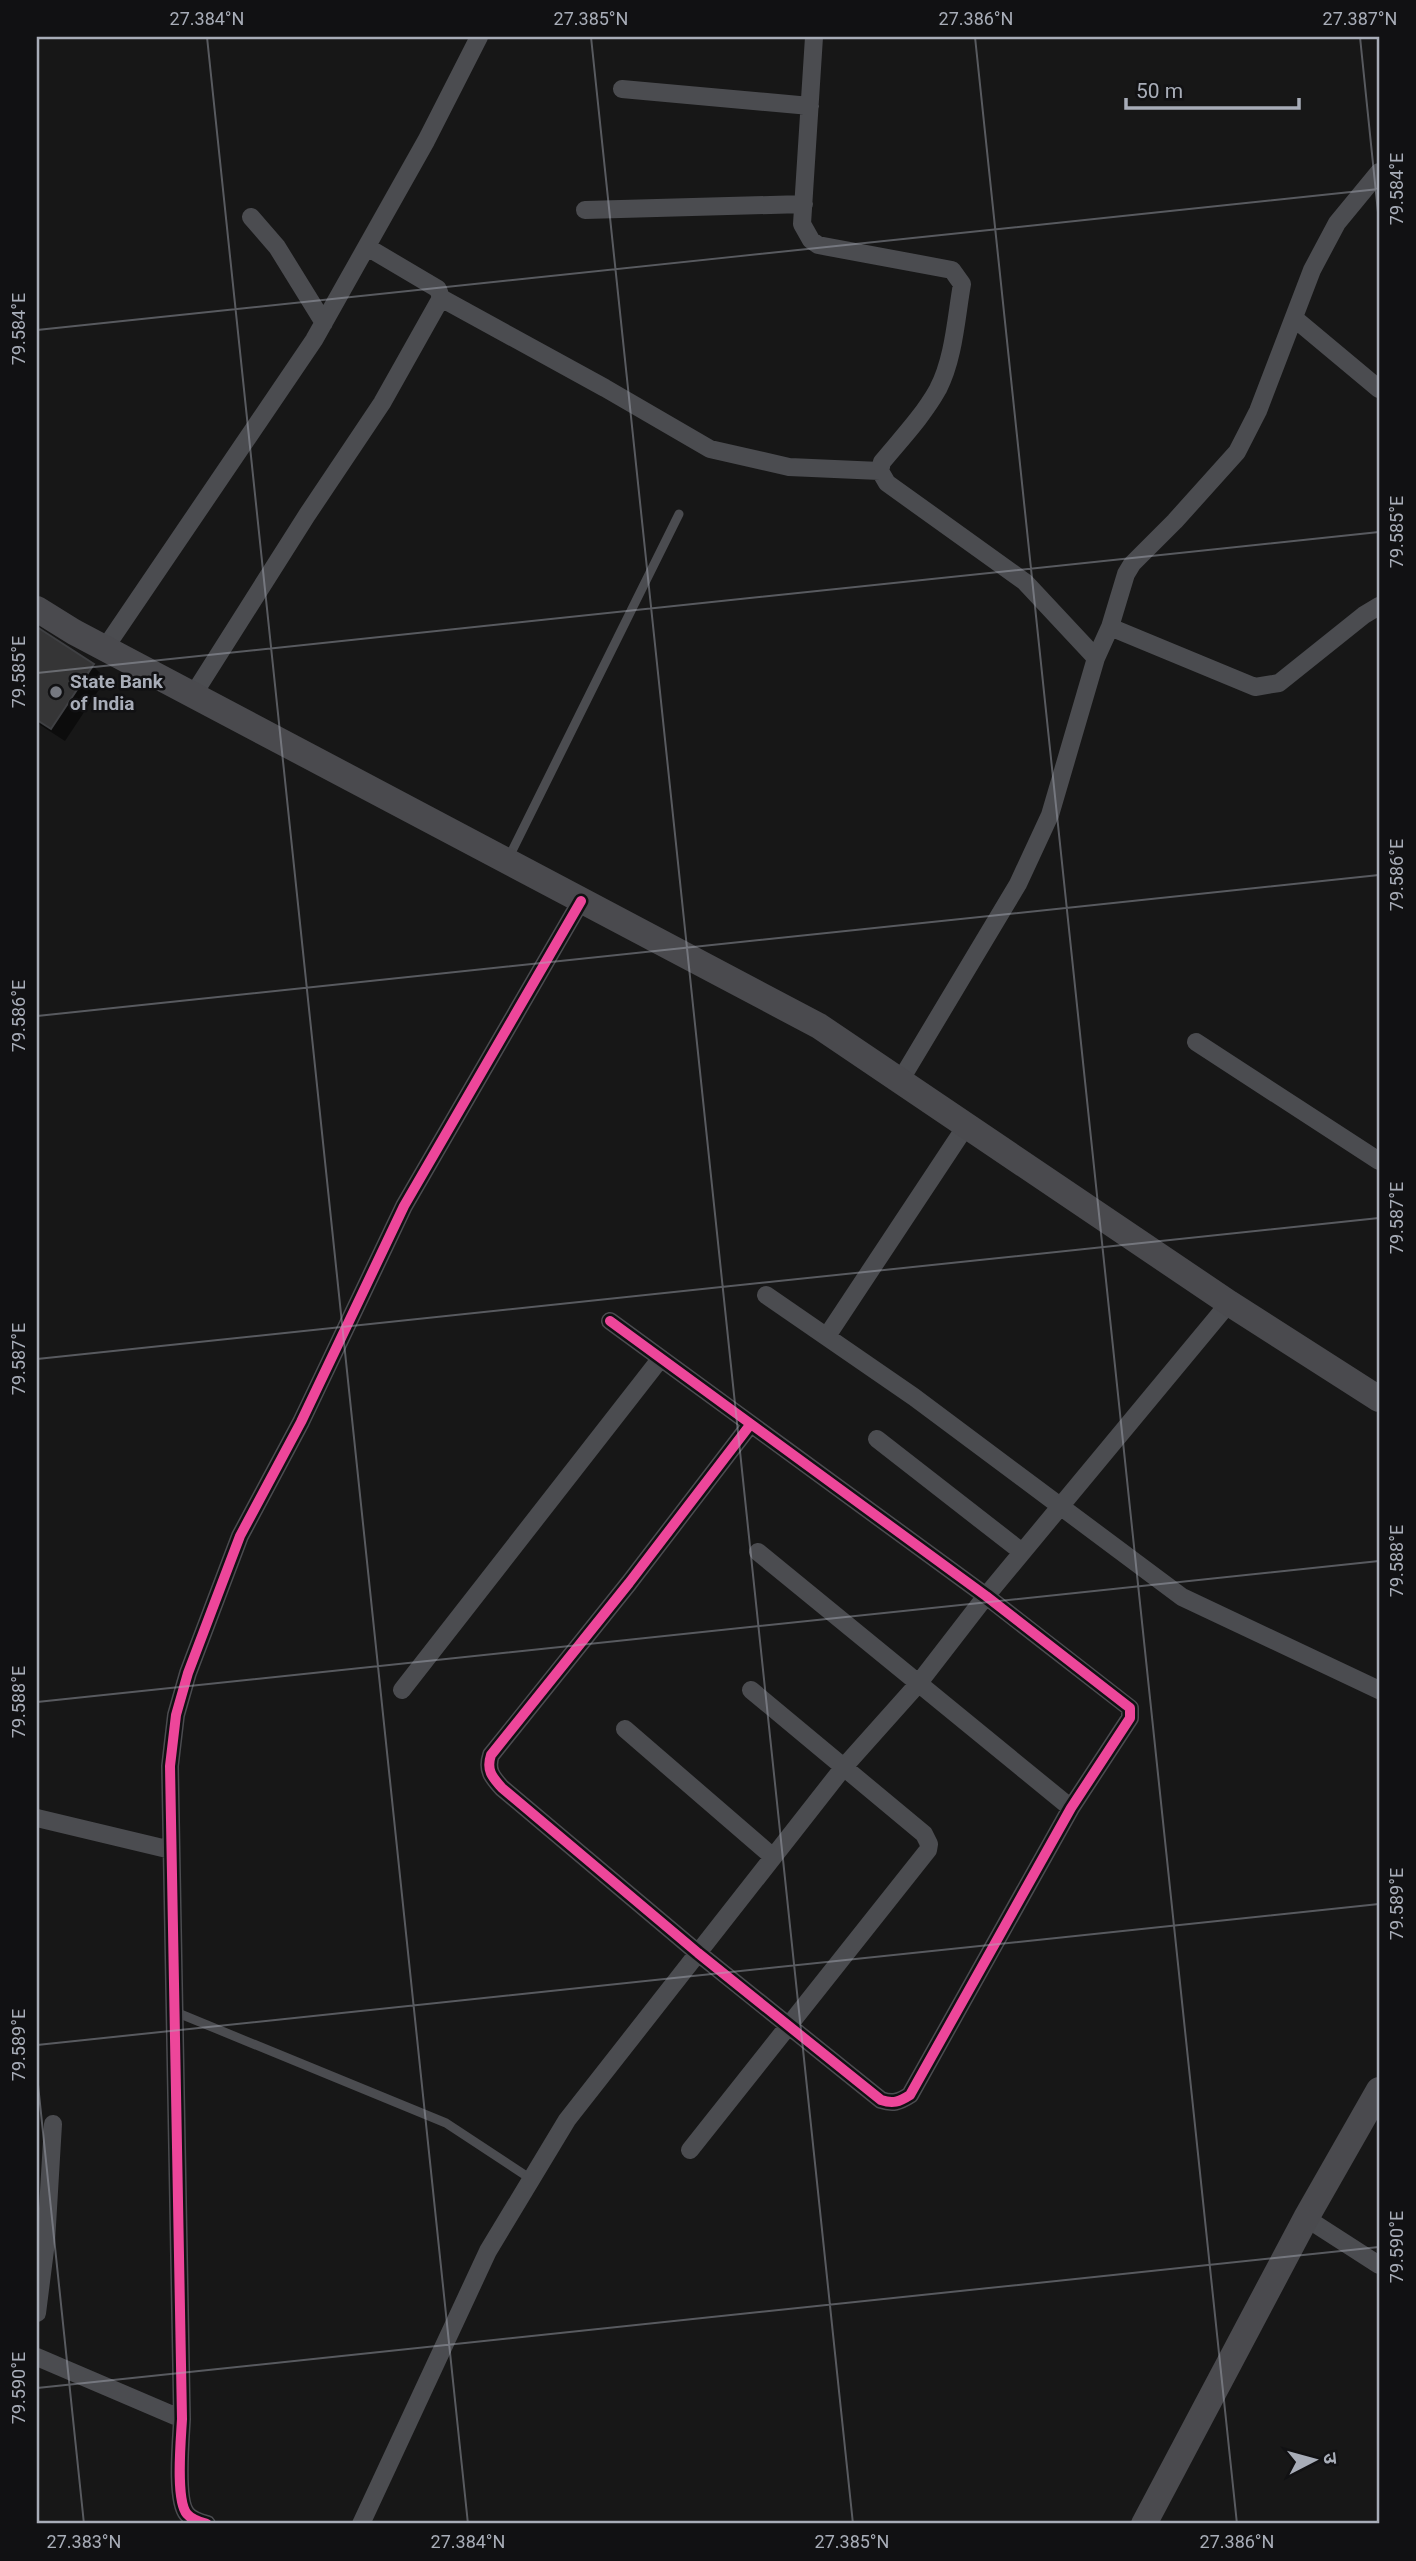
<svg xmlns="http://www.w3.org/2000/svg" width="1416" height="2561" font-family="Roboto,'Noto Sans Devanagari',sans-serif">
<rect width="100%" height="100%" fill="#171717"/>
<path fill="#0007" d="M37,629L93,666L106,679L65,741L37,723Z"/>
<path fill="#353536" stroke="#3f4043" stroke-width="2" d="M37,627L94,664L51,729L37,720Z"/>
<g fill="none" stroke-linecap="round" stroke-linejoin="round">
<path stroke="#4b4c50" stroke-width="9" d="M509,857L679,514
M173,2011L446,2123L531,2179"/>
<path stroke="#4b4c50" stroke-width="18" d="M814,37L802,224L811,240L818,245L952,270L962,284C956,318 954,358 938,389C923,416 901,439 882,462L880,471L887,483L1025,582L1096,658L1050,815L1018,884L900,1081
M622,89L810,106
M585,210L804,204
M251,217L277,247L324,323
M441,298L605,388L710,449L789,467L880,471
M1294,318L1379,389
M1110,627L1255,687L1279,683L1364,615L1379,606
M105,648L314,340L426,141L479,37
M1096,658L1110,627L1126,574L1132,564L1175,521L1237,452L1258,411L1312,270L1337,223L1379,172
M193,695L307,515L382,403L441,298L438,289L367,247
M1196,1042L1379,1161
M766,1295L914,1397L1182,1597L1379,1690
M610,1321L986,1596L1130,1708V1718L1071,1808L910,2095C899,2102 893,2104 881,2100L698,1953L502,1788C492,1777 486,1770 491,1755L629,1583L750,1425
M827,1336L966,1126
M877,1439L1022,1552
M758,1552L1071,1808
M402,1690L661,1358
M625,1729L773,1857
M37,1818L171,1850
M690,2150L928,1850L929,1844L924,1834L751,1690
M1306,2218L1379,2265
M37,2313L46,2242L53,2124
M37,2357L182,2419
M207,2524C200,2522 192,2520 187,2514C175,2500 181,2439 182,2419L170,1766L176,1715L188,1673L240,1536L301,1422L404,1206L581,901
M361,2524L488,2251L567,2120L843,1768L918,1684L986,1596L1229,1303"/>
<path stroke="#4a4a4e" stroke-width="26" d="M37,609L74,632L819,1026L1229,1303L1379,1399
M1144,2524L1306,2218L1379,2090"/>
<defs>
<path id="cycleway" d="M610,1321L986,1596L1130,1708V1718L1071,1808L910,2095C899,2102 893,2104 881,2100L698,1953L502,1788C492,1777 486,1770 491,1755L629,1583L750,1425
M207,2524C200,2522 192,2520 187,2514C175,2500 181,2439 182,2419L170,1766L176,1715L188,1673L240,1536L301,1422L404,1206L581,901"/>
</defs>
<use href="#cycleway" stroke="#111113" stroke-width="15"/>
<use href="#cycleway" stroke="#ed469a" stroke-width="10"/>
</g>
<path fill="none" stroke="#a8adb8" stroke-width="2" stroke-opacity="0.45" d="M207,37L468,2524M591,37L853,2524M975,37L1237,2524M1360,37L1379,222M37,330L1379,189M37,673L1379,532M37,1016L1379,875M37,1359L1379,1218M37,1702L1379,1561M37,2045L1379,1904M37,2075L84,2524M37,2388L1379,2247"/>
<circle fill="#757880" stroke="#111113" stroke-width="2.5" cx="56" cy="692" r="7"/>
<g text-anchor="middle" stroke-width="5" stroke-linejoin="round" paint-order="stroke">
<g font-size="19" font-weight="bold" fill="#a8adb8" stroke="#111113" text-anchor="start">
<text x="70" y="688">State Bank<tspan x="70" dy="22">of India</tspan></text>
</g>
</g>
<rect width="1416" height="2561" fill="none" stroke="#111113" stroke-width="77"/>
<g transform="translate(1314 2460) rotate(84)" stroke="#111113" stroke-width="5" paint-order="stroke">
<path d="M0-5L12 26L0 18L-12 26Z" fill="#a8adb8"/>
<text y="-10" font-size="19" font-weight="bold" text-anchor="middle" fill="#a8adb8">उ</text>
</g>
<path d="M1126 98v10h173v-10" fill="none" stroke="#a8adb8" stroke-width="3.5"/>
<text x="1136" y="98" font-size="21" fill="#a8adb8" stroke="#111113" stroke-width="5" paint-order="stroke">50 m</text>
<rect x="38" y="38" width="1340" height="2484" fill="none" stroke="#a8adb8" stroke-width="2.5"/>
<g font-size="18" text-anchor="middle" fill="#a8adb8">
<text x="207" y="25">27.384°N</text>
<text x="591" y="25">27.385°N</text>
<text x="976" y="25">27.386°N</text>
<text x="1360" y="25">27.387°N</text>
<text transform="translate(1397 189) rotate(-90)" y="6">79.584°E</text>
<text transform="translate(19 329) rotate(-90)" y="6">79.584°E</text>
<text transform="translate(1397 532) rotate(-90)" y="6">79.585°E</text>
<text transform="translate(19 672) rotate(-90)" y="6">79.585°E</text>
<text transform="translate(1397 875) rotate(-90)" y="6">79.586°E</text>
<text transform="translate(19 1016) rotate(-90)" y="6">79.586°E</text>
<text transform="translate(1397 1218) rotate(-90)" y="6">79.587°E</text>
<text transform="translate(19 1359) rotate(-90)" y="6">79.587°E</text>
<text transform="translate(1397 1561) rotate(-90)" y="6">79.588°E</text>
<text transform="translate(19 1702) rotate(-90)" y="6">79.588°E</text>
<text transform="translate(1397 1904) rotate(-90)" y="6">79.589°E</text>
<text transform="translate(19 2045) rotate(-90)" y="6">79.589°E</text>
<text transform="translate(1397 2247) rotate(-90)" y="6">79.590°E</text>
<text transform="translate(19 2388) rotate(-90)" y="6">79.590°E</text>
<text x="84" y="2548">27.383°N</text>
<text x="468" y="2548">27.384°N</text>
<text x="852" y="2548">27.385°N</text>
<text x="1237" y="2548">27.386°N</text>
</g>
</svg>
